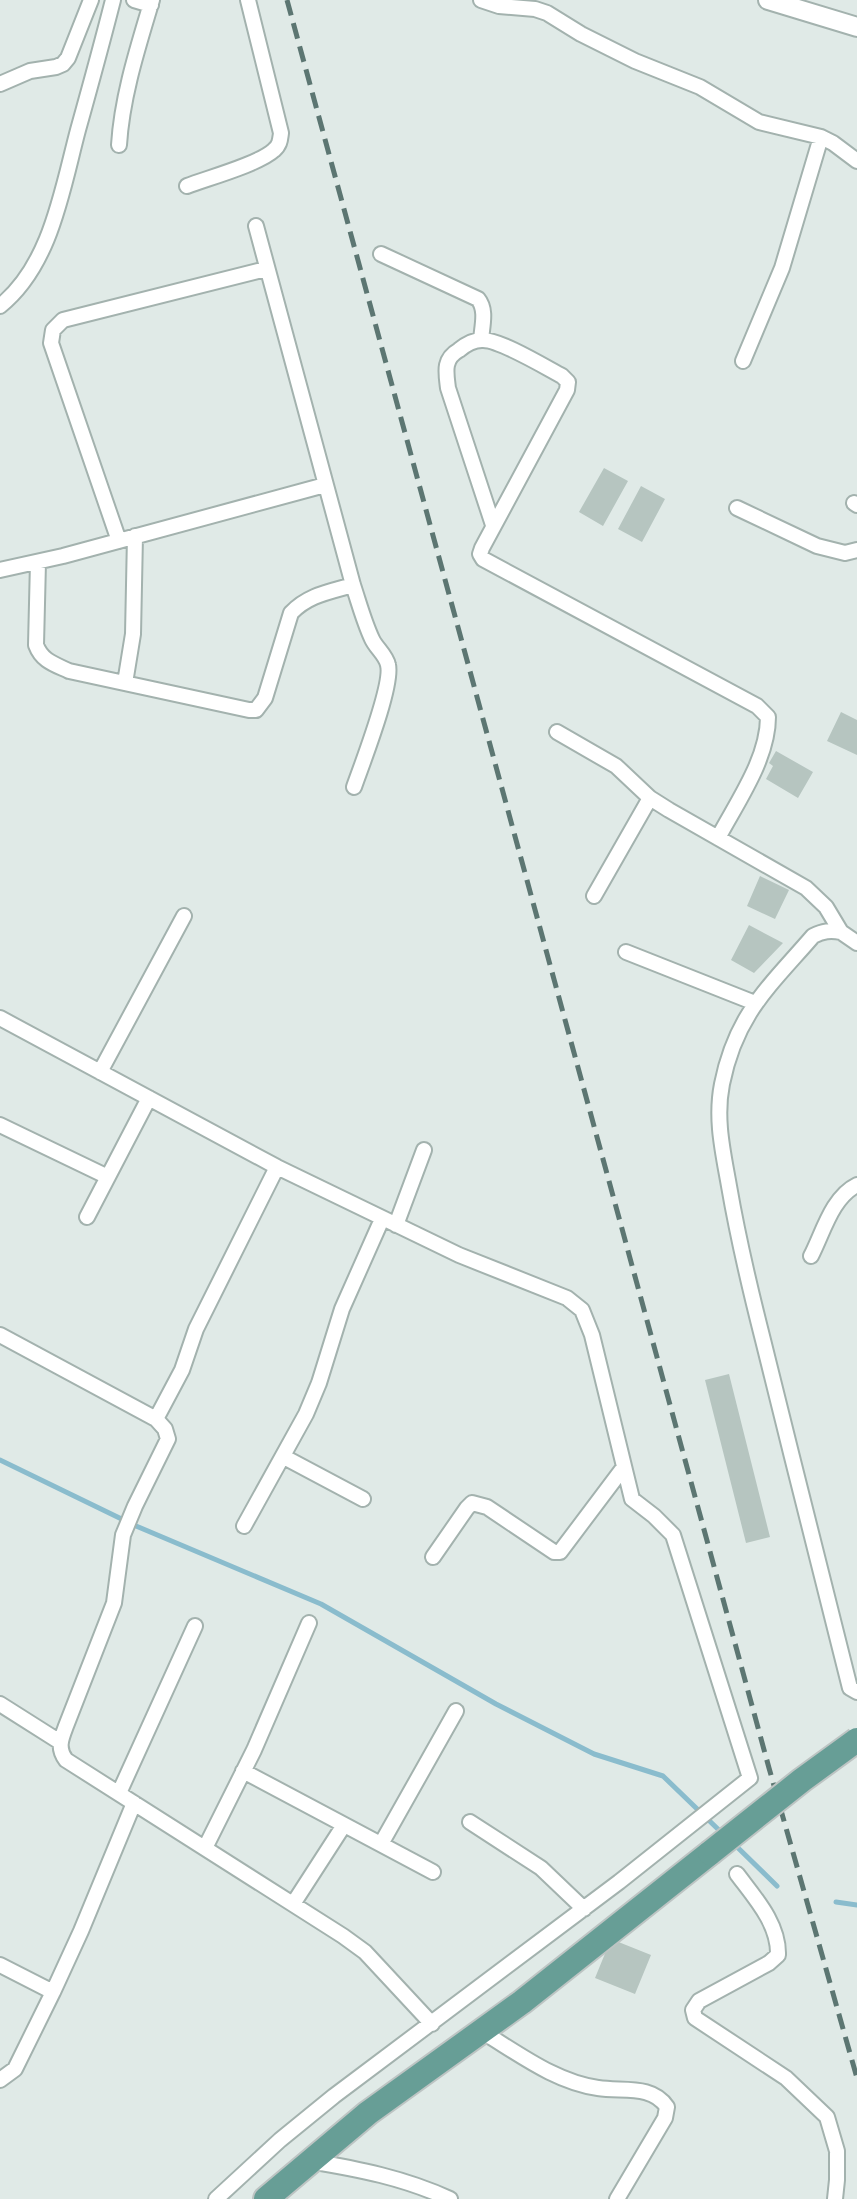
<svg xmlns="http://www.w3.org/2000/svg" width="857" height="2199" font-family="'Varela Round',sans-serif">
<rect width="100%" height="100%" fill="#e0eae7"/>
<g fill="none" stroke-linecap="round" stroke-linejoin="round">
<path stroke="#8abccd" stroke-width="5" d="M0,1460L136,1526L321,1604L496,1704L594,1754L663,1776L723,1834
M733,1843L777,1886
M836,1902L857,1905"/>
</g>
<path fill="#b6c5c0" d="M604,468L628,481L603,526L579,512Z
M641,486L665,499L642,542L618,529Z
M841,712L857,720V755L827,741Z
M776,751L813,772L798,798L766,779L773,766L769,763Z
M760,876L789,890L775,919L747,906Z
M749,925L783,943L754,973L731,960Z
M729,1374L770,1537L746,1543L705,1380Z
M611,1939L651,1955L635,1994L595,1978Z"/>
<g fill="none" stroke-linecap="round" stroke-linejoin="round">
<defs>
<path id="minor" d="M134,0L151,5
M481,0L499,6L535,9L547,13L581,34L635,61L700,87L759,122L821,137L833,143L857,161
M0,84L30,71L56,67L63,64L68,58L91,0
M119,145C122,96 138,47 152,0
M187,186C208,178 259,164 274,150C280,145 280,140 281,133L248,0
M256,226L353,585C359,603 364,622 372,639C376,648 386,655 388,665C393,685 362,764 354,787
M381,254L478,299C487,310 482,326 481,340
M0,306C51,265 62,190 78,130C90,87 102,43 113,0
M743,361L782,268L821,137
M854,503L857,505
M737,508L817,546L845,553L857,550
M493,525L448,388C446,372 443,359 459,350C465,345 474,340 482,340C499,339 545,367 562,376L568,382L567,390L482,548L480,554L483,559L757,706L768,717C768,759 737,802 718,838
M119,541L51,343L53,330L63,320L266,269
M38,562L36,645C42,661 54,664 69,671L249,710H256L265,698L291,613C308,595 329,592 353,585
M0,570L63,556L325,485
M125,683L133,634L135,536
M557,732L616,766L650,798L669,810L806,888L826,907L841,932L857,943
M594,896L650,798
M841,932C830,930 823,931 813,936C769,987 736,1014 722,1084C715,1119 723,1152 729,1186C738,1238 750,1289 763,1340C792,1456 820,1572 850,1688L857,1692
M626,952L755,1003
M0,1018L277,1167L459,1255L567,1298L582,1310L592,1335L632,1499L654,1516L673,1535L750,1778L619,1882L334,2096L280,2140L216,2199
M100,1072L184,916
M0,1125L108,1177
M87,1217L149,1098
M396,1225L424,1150
M811,1256C823,1233 832,1197 857,1185
M0,1335L156,1419L165,1429L168,1439L135,1506L123,1535L114,1603L66,1726C61,1739 57,1748 66,1760L343,1936L365,1952L432,2024
M156,1419L182,1370L196,1329L277,1167
M284,1457L363,1499
M244,1526L306,1414L319,1383L342,1309L382,1219
M433,1557L467,1508L472,1503L487,1507L554,1552H560L624,1467
M0,1704L60,1742
M243,1771L433,1872
M119,1793L195,1626
M470,1822L541,1868L584,1909
M381,1844L456,1711
M205,1848L254,1750L309,1623
M737,1874C755,1898 779,1924 778,1955L769,1963L699,2001L693,2010L695,2018L786,2078L827,2117L837,2151V2180L835,2199
M293,1904L344,1825
M0,1965L53,1992
M481,2031C518,2053 555,2082 598,2088C622,2092 652,2084 667,2107L665,2118L617,2199
M0,2080L15,2069L53,1992L81,1931L134,1803
M309,2161C359,2169 404,2178 450,2199"/>
<path id="tertiary" d="M768,0L857,27"/>
<path id="primary" d="M266,2199L368,2113L522,2002L710,1853"/>
</defs>
<use href="#minor" stroke="#a3b2ae" stroke-width="18"/>
<use href="#tertiary" stroke="#a3b2ae" stroke-width="22"/>
<use href="#primary" stroke="#bdc4c3" stroke-width="28"/>
<use href="#minor" stroke="#fff" stroke-width="14"/>
<use href="#tertiary" stroke="#fff" stroke-width="18"/>
<use href="#primary" stroke="#679e96" stroke-width="24"/>
<path stroke="#5c7672" stroke-width="5" stroke-dasharray="16 8" stroke-linecap="butt" d="M287,0L769,1768L857,2078"/>
<defs>
<path id="primary-bridge" d="M710,1853L802,1780L857,1740"/>
</defs>
<use href="#primary-bridge" stroke="#bdc4c3" stroke-width="28" stroke-linecap="butt"/>
<use href="#primary-bridge" stroke="#679e96" stroke-width="24"/>
</g>
</svg>
